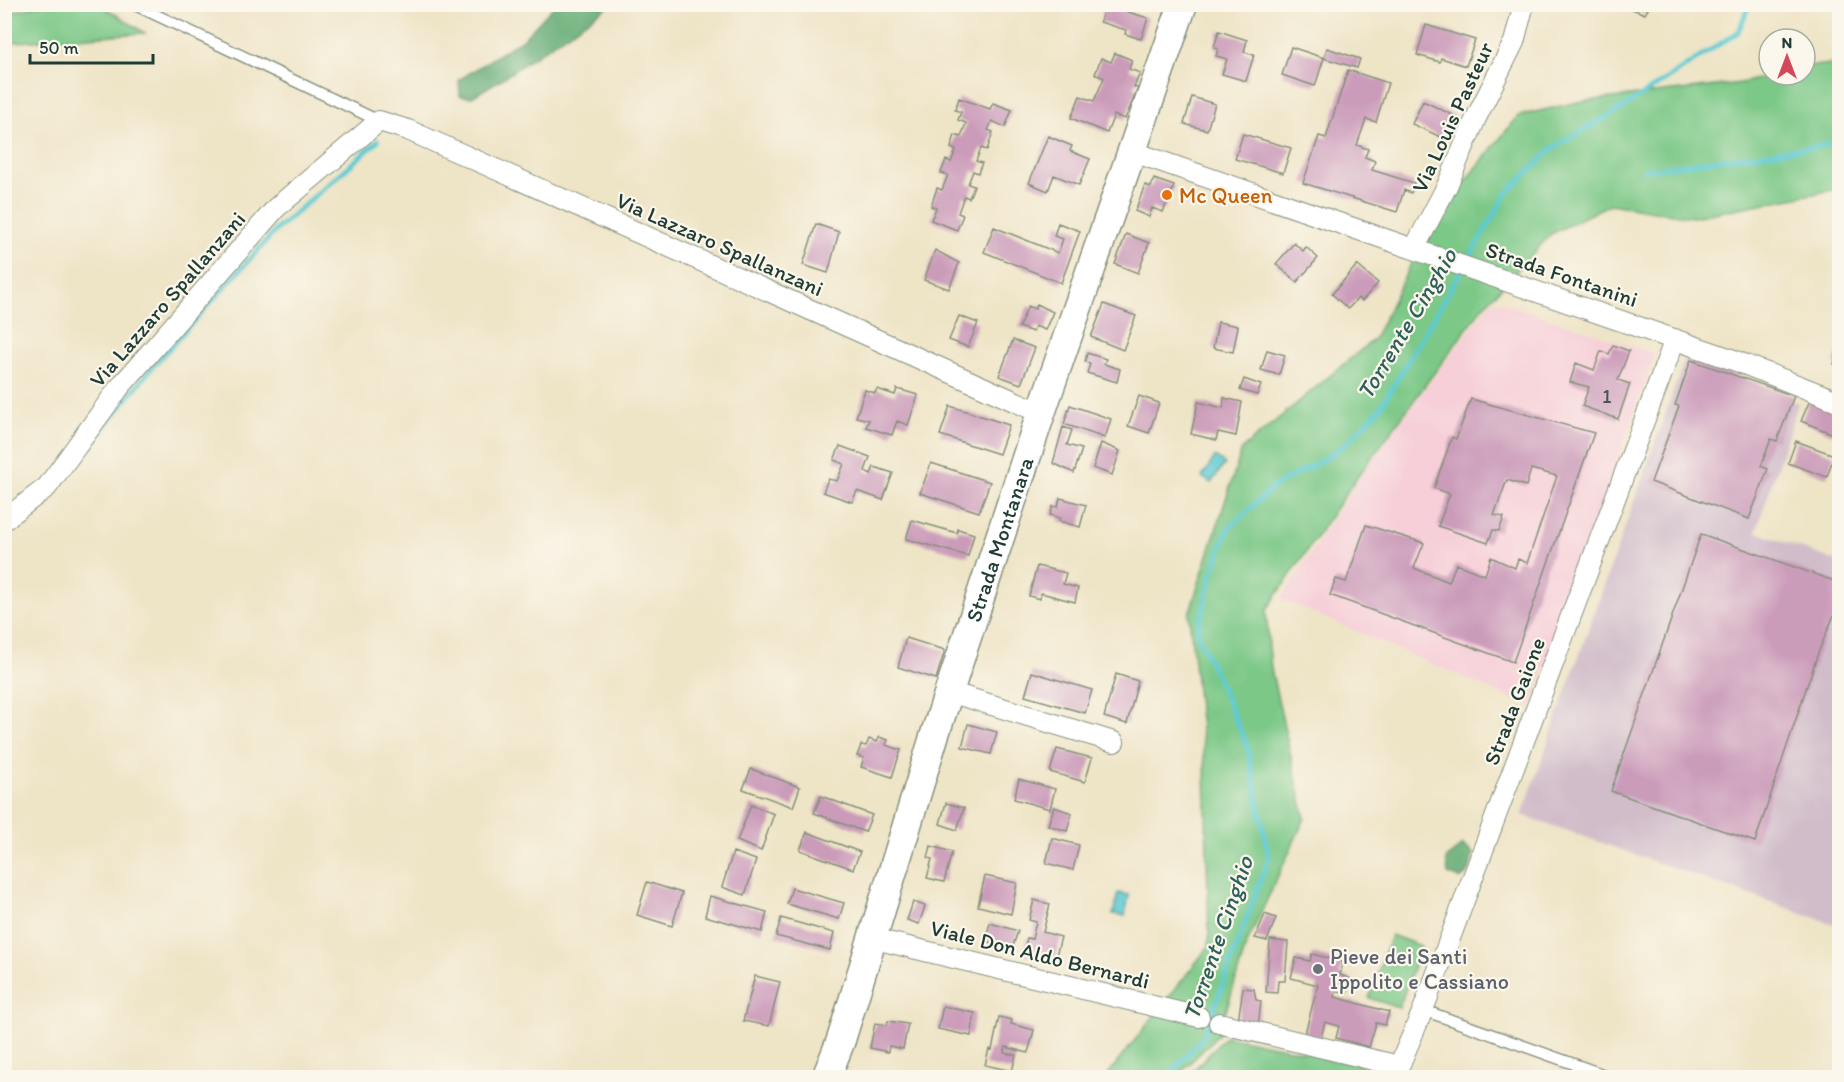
<svg xmlns="http://www.w3.org/2000/svg" width="1844" height="1082" font-family="Itim,sans-serif">
<rect width="100%" height="100%" fill="#fbf7ec"/>
<filter id="ink" filterUnits="userSpaceOnUse"><feTurbulence type="fractalNoise" baseFrequency=".0167" numOctaves="2"/><feDisplacementMap in="SourceGraphic" scale="12" xChannelSelector="R" yChannelSelector="G"/><feConvolveMatrix kernelMatrix="1 2 1 2 8 2 1 2 1" color-interpolation-filters="sRGB"/></filter>
<filter id="wash" filterUnits="userSpaceOnUse"><feTurbulence type="fractalNoise" baseFrequency=".008" numOctaves="4" result="noise"/><feDisplacementMap in="SourceGraphic" scale="24" xChannelSelector="R" yChannelSelector="G"/><feGaussianBlur stdDeviation="1.35" result="paint"/><feColorMatrix in="noise" values="0 0 0 0 0 0 0 0 0 0 0 0 0 0 0 0 0 1.4 0 .05"/><feComposite in="paint" operator="in"/></filter>
<g filter="url(#wash)">
<rect width="100%" height="100%" fill="#eee4c6"/>
<path fill="#f6cfd8" d="M1493,299L1655,354L1531,707L1281,599L1365,469Z"/>
<path fill="#d1bdca" d="M1686,356L1798,403L1756,532L1839,562V926L1522,815Z"/>
<path fill="#7bc887" stroke="#4d825e" stroke-width="1.5" d="M42,5H101L145,33L5,43V13Z
M1839,63V189L1693,217L1610,204L1551,234L1482,308L1353,483L1266,611L1271,669L1305,818L1247,943L1219,1034L1176,1077L1105,1078L1209,946L1205,767L1189,614L1242,449L1374,339L1429,227L1518,116L1578,102L1741,83L1773,75H1805V67Z
M1391,935L1421,946L1399,1008L1369,998Z
M1226,1036L1344,1060L1390,1076L1186,1078Z"/>
<path fill="#64ac74" stroke="#427454" stroke-width="1.5" d="M555,5H610L503,78L472,97L460,96L459,80L524,38Z
M1463,845L1474,854L1468,873L1460,879L1448,874L1446,859Z"/>
<path fill="#5dcad2" stroke="#3e8483" stroke-width="1.5" d="M1215,457L1225,464L1211,483L1202,477Z
M1118,893L1129,895L1125,916L1113,914Z"/>
<g fill="none" stroke-linecap="round" stroke-linejoin="round">
<path stroke="#5dcad2" stroke-width="5" d="M1644,170L1840,143
M1466,263L1507,193L1554,147L1624,107L1738,32L1750,4
M82,455L154,365L278,228L378,141
M1167,1078L1204,1036L1269,857L1247,745L1197,633L1213,571L1228,529L1274,486L1323,460L1347,443L1381,407L1461,271"/>
</g>
<g id="blocks">
<path fill="#cb9bba" d="M1619,4H1651L1645,14Z
M1105,5L1148,18L1141,39L1125,34L1126,30L1100,22Z
M1426,25L1475,40L1466,66L1441,58L1440,62L1417,55Z
M1219,31L1247,40L1244,52L1254,55L1246,81L1222,74L1227,59L1216,56L1218,49L1214,47Z
M1291,47L1324,58L1315,86L1282,75Z
M1327,48L1360,59L1357,68L1324,58Z
M1115,53L1132,60L1129,69L1140,73L1134,87L1138,88L1125,119L1114,115L1107,133L1071,118L1080,96L1094,101L1104,78L1095,74L1101,58L1111,62Z
M1348,70L1388,83L1376,122L1366,119L1357,145L1368,149L1365,157L1375,161L1372,170L1414,183L1411,193L1404,190L1397,212L1303,183L1319,136L1326,138Z
M1192,97L1215,104L1207,130L1184,124Z
M959,98L990,109L993,103L1012,110L1005,127L992,121L988,130L993,132L987,150L981,148L976,161L982,163L978,173L973,171L968,184L974,186L969,198L964,196L958,213L963,215L957,230L931,220L936,208L931,206L937,188L942,190L948,175L941,173L946,160L951,162L956,150L951,148L955,135L961,137L966,123L958,120L961,112L955,110Z
M1423,101L1455,116L1445,139L1412,124Z
M1243,134L1291,148L1283,173L1235,159Z
M1048,136L1072,146L1070,151L1090,159L1079,185L1054,175L1048,191L1029,183Z
M1154,179L1174,186L1163,212L1152,208L1149,217L1135,211L1145,185L1151,187Z
M1058,223L1080,231L1061,283L984,252L994,227L1058,253L1063,239L1054,236Z
M816,224L839,232L828,273L803,265Z
M1126,234L1149,243L1138,273L1115,264Z
M1294,243L1303,251L1306,247L1318,258L1297,282L1276,264Z
M935,250L959,263L949,289L924,280Z
M1357,265L1378,283L1362,301L1358,298L1348,309L1332,294Z
M1037,304L1053,312L1045,330L1035,326L1033,332L1019,327L1028,306L1035,309Z
M1104,304L1136,316L1123,350L1091,337Z
M959,316L978,323L968,347L949,340Z
M1218,322L1238,326L1233,352L1213,348Z
M1013,340L1035,348L1021,384L999,376Z
M1613,345L1629,351L1618,380L1630,384L1618,419L1582,406L1589,387L1570,382L1576,363L1594,370L1601,351L1609,354Z
M1267,350L1285,355L1279,375L1261,370Z
M1087,353L1106,359L1104,364L1120,369L1117,382L1087,373L1090,364L1085,362Z
M1837,354L1840,355V366L1834,364Z
M1691,360L1794,396L1777,441L1771,439L1761,466L1768,469L1749,519L1651,482L1679,406L1675,405Z
M1244,379L1261,385L1257,395L1240,390Z
M877,389L895,395L897,389L918,395L908,425L897,421L892,435L866,427L869,420L856,417L865,390L875,393Z
M1813,393L1840,405L1838,436L1801,421Z
M1139,396L1159,403L1149,433L1128,426Z
M1224,398L1242,402L1236,436L1218,432L1216,440L1191,434L1198,402L1223,408Z
M1471,399L1594,433L1513,662L1330,595L1336,579L1346,582L1366,525L1424,543L1414,568L1449,582L1456,564L1485,575L1491,557L1515,568L1518,559L1527,563L1557,476L1531,469L1526,486L1507,480L1494,515L1504,517L1499,531L1493,530L1488,543L1438,526L1450,494L1434,488L1452,437L1456,439Z
M1070,405L1111,419L1105,438L1064,424Z
M950,406L1009,425L999,454L940,435Z
M1063,427L1072,430L1067,445L1082,449L1074,473L1053,463Z
M1796,441L1834,455L1827,477L1788,463Z
M1101,443L1120,451L1112,475L1093,468Z
M840,446L870,457L865,471L871,474L874,467L893,473L883,500L857,491L852,502L823,492L828,479L837,481L844,464L834,460Z
M931,463L990,482L979,512L920,493Z
M1060,498L1086,505L1080,527L1059,521L1060,518L1050,515L1053,506L1058,507Z
M912,520L957,533L958,529L974,534L968,556L906,539Z
M1701,534L1840,583V601L1818,653L1755,842L1611,791Z
M1037,566L1066,573L1063,584L1078,588L1075,602L1041,593L1040,599L1029,596Z
M906,638L945,650L936,679L898,667Z
M1032,672L1092,690L1085,713L1025,696Z
M1116,674L1138,681L1127,724L1104,717Z
M968,724L997,732L991,754L962,747Z
M879,737L888,740L886,745L901,750L892,777L861,767L864,758L857,756L861,745L866,746L869,739L877,742Z
M1057,749L1092,758L1085,782L1050,772Z
M751,769L800,787L793,807L743,789Z
M1019,779L1055,789L1050,809L1014,799Z
M821,796L872,815L865,832L814,813Z
M946,803L964,808L957,830L940,824Z
M751,805L774,814L761,851L737,841Z
M1054,807L1072,813L1067,831L1048,825Z
M807,832L860,852L853,869L800,850Z
M1052,838L1079,845L1073,870L1046,863Z
M931,846L952,852L944,882L927,878L932,859L928,858Z
M733,852L756,860L745,895L722,887Z
M985,876L1017,883L1011,914L978,906Z
M647,882L682,893L672,926L637,915Z
M792,888L844,903L839,919L787,904Z
M710,896L767,912L762,932L705,916Z
M1034,900L1050,904L1043,932L1061,937L1054,963L1023,954L1027,938L1032,939L1036,922L1029,920Z
M913,902L925,906L919,924L907,920Z
M1265,914L1276,918L1267,941L1255,938Z
M781,918L834,933L830,950L776,936Z
M990,923L1018,931L1012,949L985,941Z
M1270,940L1288,942L1285,981H1278L1277,993L1266,992Z
M1312,954L1343,962L1340,975L1351,979L1353,987L1346,993L1336,991L1335,997L1389,1012L1385,1025L1376,1023L1369,1047L1336,1038L1339,1026L1325,1022L1321,1037L1305,1033L1318,985L1291,978L1296,958L1310,961Z
M755,976L780,982L769,1026L743,1021Z
M1243,988L1254,989L1256,1000L1261,1001L1258,1027L1238,1021Z
M943,1006L975,1013L971,1036L938,1029Z
M999,1017L1012,1020L1011,1024L1034,1030L1028,1053L1006,1047L1004,1053L1016,1055L1012,1071L985,1065L989,1049L992,1050Z
M888,1021L908,1024L903,1049L889,1046L888,1052L870,1048L875,1023L887,1025Z"/>
</g>
</g>
<g filter="url(#ink)">
<use href="#blocks" fill-opacity="0" stroke="#86907d" stroke-width="1.5"/>
<g fill="none" stroke-linecap="round" stroke-linejoin="round">
<defs>
<path id="lane" d="M133,4L379,121
M1423,1010L1613,1078"/>
<path id="street" d="M1131,151L1731,359L1840,402
M1415,247L1447,186L1476,118L1514,42L1524,4
M4,520L47,487L119,388L276,208L379,121L408,130L1041,413
M949,692L1114,742
M871,938L1199,1017
M1219,1023L1399,1066
M1394,1078L1423,1010L1675,339"/>
<g id="secondary">
<path id="s1" d="M826,1078L841,1040L934,737L1041,413L1183,4"/>
</g>
</defs>
<use href="#lane" stroke="#86907d" stroke-width="13"/>
<use href="#street" stroke="#86907d" stroke-width="22"/>
<use href="#secondary" stroke="#86907d" stroke-width="31"/>
<use href="#lane" stroke="#fff" stroke-width="10"/>
<use href="#street" stroke="#fff" stroke-width="20"/>
<use href="#secondary" stroke="#fff" stroke-width="28"/>
</g>
</g>
<circle fill="#e8710a" stroke="#fbf7ec" stroke-width="2" cx="1167" cy="195" r="6"/>
<circle fill="#6b7280" stroke="#fbf7ec" stroke-width="2" cx="1318" cy="969" r="6"/>
<g text-anchor="middle" stroke-width="4.5" stroke-linejoin="round" paint-order="stroke">
<g font-size="20" fill="#4a5456">
<text x="1607" y="403">1</text>
</g>
<g font-size="22" fill="#1f3d34" stroke="#fbf7ec">
<text transform="translate(1452 117) rotate(-65)" y="8">Via Louis Pasteur</text>
<text transform="translate(720 244) rotate(24)" y="8">Via Lazzaro Spallanzani</text>
<text transform="translate(1562 274) rotate(19)" y="8">Strada Fontanini</text>
<text transform="translate(167 299) rotate(-49)" y="8">Via Lazzaro Spallanzani</text>
<text dy="8" stroke="none"><textPath href="#s1" startOffset="566">Strada Montanara</textPath></text>
<text transform="translate(1514 701) rotate(-69)" y="8">Strada Gaione</text>
<text transform="translate(1040 954) rotate(14)" y="8">Viale Don Aldo Bernardi</text>
</g>
<g font-size="22" fill="#c56008" stroke="#fbf7ec" text-anchor="start">
<text x="1179" y="203">Mc Queen</text>
</g>
<g font-size="22" fill="#5b616d" stroke="#fbf7ec" text-anchor="start">
<text x="1330" y="964">Pieve dei Santi<tspan x="1330" dy="25">Ippolito e Cassiano</tspan></text>
</g>
<g font-size="24" font-style="italic" fill="#2e605c" stroke="#fbf7ec">
<text transform="translate(1407 324) rotate(-59)" y="8">Torrente Cinghio</text>
<text transform="translate(1218 938) rotate(-71)" y="8">Torrente Cinghio</text>
</g>
</g>
<rect width="1844" height="1082" fill="none" stroke="#fbf7ec" stroke-width="24"/>
<g transform="translate(1787 57)"><circle r="28" fill="#fbf7ec" stroke="#a3ada2" stroke-width="1.5"/>
<path d="M0-4.5L10 22L0 15L-10 22Z" fill="#d1495b"/>
<text y="-9" font-size="16" font-weight="bold" text-anchor="middle" fill="#1f3d34">N</text>
</g>
<path d="M30 54v9h123v-9" fill="none" stroke="#1f3d34" stroke-width="3"/>
<text x="39" y="54" font-size="18" fill="#1f3d34" stroke="#fbf7ec" stroke-width="4.5" paint-order="stroke">50 m</text>
</svg>
